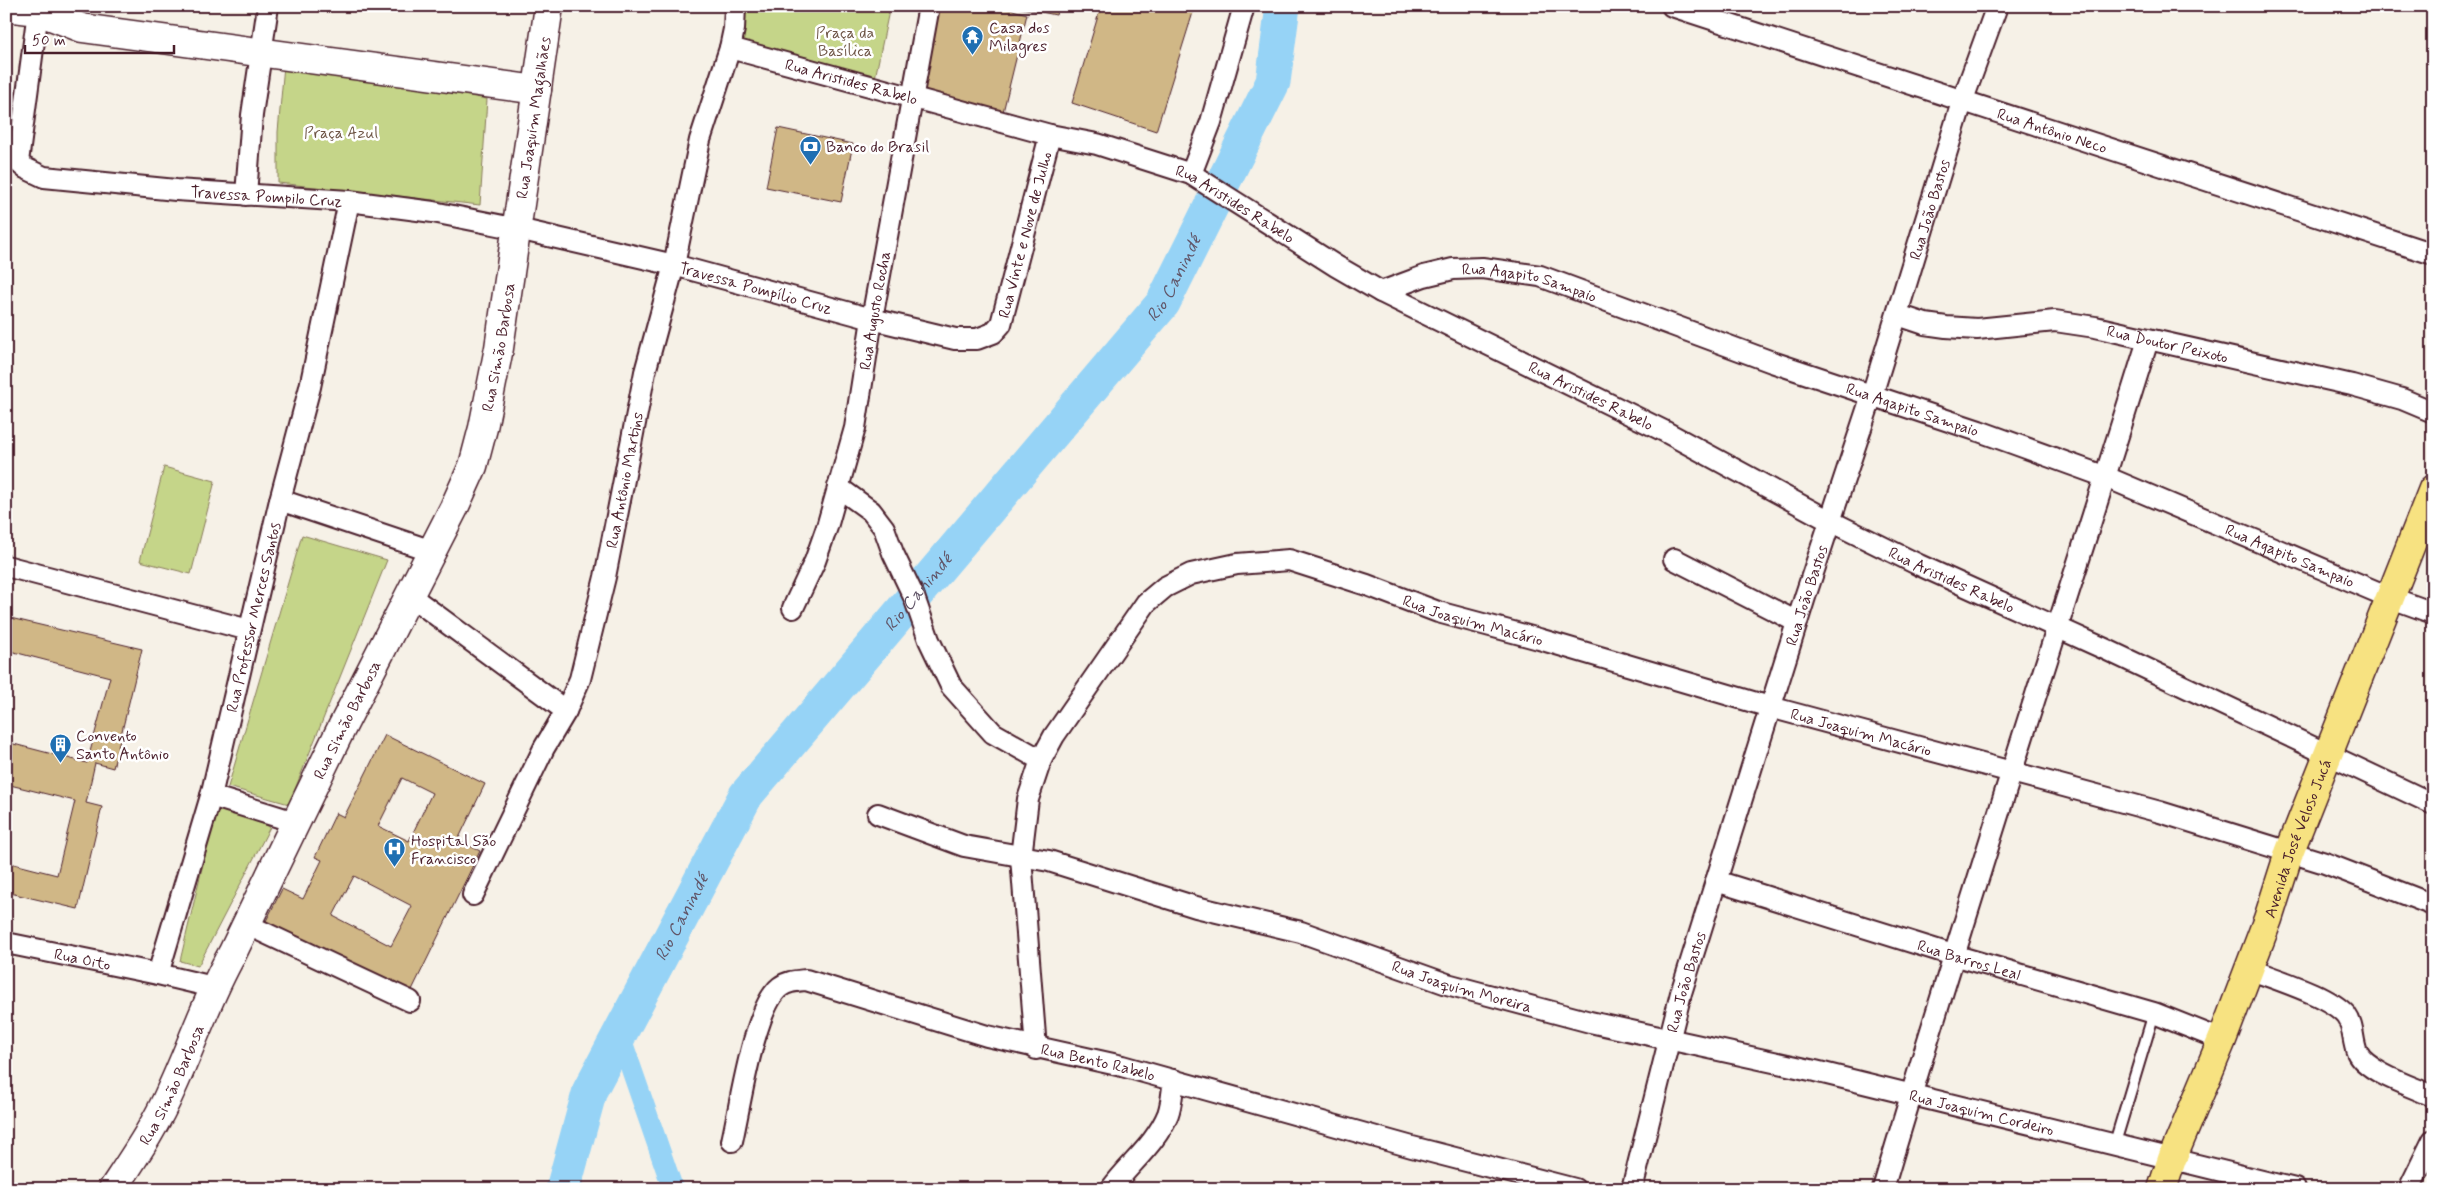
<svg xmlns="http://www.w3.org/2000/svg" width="2439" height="1195" font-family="Mynerve,sans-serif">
<rect width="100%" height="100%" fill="#f6f1e7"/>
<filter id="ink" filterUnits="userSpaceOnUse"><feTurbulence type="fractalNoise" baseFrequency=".02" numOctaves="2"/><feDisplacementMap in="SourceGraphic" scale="10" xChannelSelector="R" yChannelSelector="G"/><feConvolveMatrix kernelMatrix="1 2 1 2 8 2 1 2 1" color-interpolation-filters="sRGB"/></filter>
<g filter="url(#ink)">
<path fill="#c5d589" stroke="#887a5a" d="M729,6H890L874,83L720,51Z
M284,65L487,99L480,205L278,183V132Z
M164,467L215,481L191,574L140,561Z
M302,535L387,560L289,804L228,787Z
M217,805L270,827L198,966L180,961Z"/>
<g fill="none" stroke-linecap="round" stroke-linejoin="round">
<path stroke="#96d3f6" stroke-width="21" d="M619,1033L673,1189"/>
<path stroke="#96d3f6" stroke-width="35" id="s1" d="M563,1189L590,1090L746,795L1163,303L1273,82L1283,6"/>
</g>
<path fill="#d0b786" stroke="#4a1f2b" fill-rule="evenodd" d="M938,6H998L1027,14L1003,112L922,96Z
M1011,6H1059L1056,15Z
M1101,6H1195L1156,131L1072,103Z
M778,128L853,144L841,202L766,187Z
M6,617L142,649L113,768L95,763L86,803L102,807L78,909L6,892V862L57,875L75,801L6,784V742L87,763L110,677L6,650Z
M385,735L485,784L458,840L480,851L410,994L265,923L282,889L303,899L322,860L315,857L336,813L344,817ZM402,778L432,793L409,841L378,826ZM354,876L412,906L391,946L333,916Z"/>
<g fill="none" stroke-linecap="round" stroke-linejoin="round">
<defs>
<path id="lane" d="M2114,1146L2154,1013"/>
<g id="street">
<path id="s2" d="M1672,6L2433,254"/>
<path id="s3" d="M38,11L18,162L25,168L44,177L176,190L349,201L433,212L518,229L674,265L872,319L955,339H977L993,333L1001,324L1050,135"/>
<path id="s4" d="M730,48L1050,135L1097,144L1191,174L1336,266L1381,292L1664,431L1830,521L1919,565L2105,649L2433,804"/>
<path d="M1191,174L1211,122L1244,6"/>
<path d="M246,195L252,115L268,6"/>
<path id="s5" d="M1381,292L1424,276L1453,269L1482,268L1540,276L1772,362L1979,431L2106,477L2389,597L2433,613"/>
<path id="s6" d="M1898,315L1925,324L1946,327L1977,329L2055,321L2095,327L2352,385L2402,399L2433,412"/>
<path d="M838,487L871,511L884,528L893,553L914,597L929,640L951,686L993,733L1041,760"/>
<path d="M280,500L432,551"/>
<path d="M1674,559L1797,622"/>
<path d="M6,566L249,630"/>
<path d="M409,595L566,711"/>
<path id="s7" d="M793,608L815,561L827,527L855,428L872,319L929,6"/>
<path d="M211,796L295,822"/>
<path id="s8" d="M878,814L964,846L1049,861L1196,907L1301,932L1447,984L1590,1022L1815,1071L2295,1189"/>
<path id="s9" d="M1716,881L1953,955L2154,1013L2222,1040"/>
<path id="s10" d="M473,895L544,748L566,711L580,679L605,577L645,372L674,265L700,140L730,48L734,29L735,6"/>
<path d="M246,924L410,1001"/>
<path id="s11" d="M6,943L158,974"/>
<path d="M2249,969C2274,979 2329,995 2346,1015C2354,1026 2352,1040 2357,1052C2366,1072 2413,1087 2433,1096"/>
<path id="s12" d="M213,987L158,974L211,796L280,500L310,387L349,201"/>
<path id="s13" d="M1036,1049L1021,857L1028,799L1041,760L1054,736L1146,603L1165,587L1191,574L1237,564L1289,560L1367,585L1438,612L1539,639L1770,707L2160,812L2325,863L2433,905"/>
<path id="s14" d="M732,1141C740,1107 754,1007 780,987C788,981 796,981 806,980L987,1036L1122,1066L1412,1147L1575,1189"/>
<path d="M1111,1189C1129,1164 1156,1144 1168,1114C1172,1103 1172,1091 1174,1080"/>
<path id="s15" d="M1632,1189L1681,993L1805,597L1872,395L1962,102L1997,6"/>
<path d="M1883,1189C1967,905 2060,623 2148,340"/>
<path d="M2409,1189L2433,1140"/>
</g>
<g id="secondary">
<path d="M39,6L38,11L82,28L537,90"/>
<path d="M6,7L38,11L57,7"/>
<path id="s16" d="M113,1189C134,1157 156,1125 171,1090C192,1045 207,998 232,954L338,735L454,508L473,466L483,428L499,348L549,6"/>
</g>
<g id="primary">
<path id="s17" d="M2162,1189L2172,1159L2222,1040L2268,919L2289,853L2433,489"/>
</g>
</defs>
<use href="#lane" stroke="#4a1f2b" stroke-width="14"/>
<use href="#street" stroke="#4a1f2b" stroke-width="24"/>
<use href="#secondary" stroke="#4a1f2b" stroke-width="31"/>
<use href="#primary" stroke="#4a1f2b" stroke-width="31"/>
<use href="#lane" stroke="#fff" stroke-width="10"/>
<use href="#street" stroke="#fff" stroke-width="20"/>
<use href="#secondary" stroke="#fff" stroke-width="28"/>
<use href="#primary" stroke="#f7e281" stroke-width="28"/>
</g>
</g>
<defs>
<symbol id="temple-pin" viewBox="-11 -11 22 30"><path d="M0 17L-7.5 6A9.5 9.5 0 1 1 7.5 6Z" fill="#1f6fb2" stroke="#fff"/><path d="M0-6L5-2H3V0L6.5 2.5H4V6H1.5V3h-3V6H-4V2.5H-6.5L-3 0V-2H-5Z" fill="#fff"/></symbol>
<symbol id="bank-pin" viewBox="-11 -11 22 30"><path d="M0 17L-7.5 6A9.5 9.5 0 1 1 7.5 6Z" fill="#1f6fb2" stroke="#fff"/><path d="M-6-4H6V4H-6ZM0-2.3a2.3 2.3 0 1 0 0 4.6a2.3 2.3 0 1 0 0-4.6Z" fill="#fff"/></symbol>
<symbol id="building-pin" viewBox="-11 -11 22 30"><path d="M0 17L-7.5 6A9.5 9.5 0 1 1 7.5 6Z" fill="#1f6fb2" stroke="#fff"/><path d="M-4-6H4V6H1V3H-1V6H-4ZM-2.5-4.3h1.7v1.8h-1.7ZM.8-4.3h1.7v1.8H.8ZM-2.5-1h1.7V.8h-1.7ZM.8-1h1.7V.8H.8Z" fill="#fff"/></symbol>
<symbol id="hospital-pin" viewBox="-11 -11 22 30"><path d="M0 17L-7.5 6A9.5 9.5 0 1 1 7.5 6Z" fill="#1f6fb2" stroke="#fff"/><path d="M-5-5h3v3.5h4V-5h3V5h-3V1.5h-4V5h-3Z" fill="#fff"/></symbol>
</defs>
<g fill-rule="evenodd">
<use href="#temple-pin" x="960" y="24" width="25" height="34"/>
<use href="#bank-pin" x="798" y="134" width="25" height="34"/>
<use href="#building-pin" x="48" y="732" width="25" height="34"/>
<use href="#hospital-pin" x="382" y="836" width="25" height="34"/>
</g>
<g text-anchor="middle" stroke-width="5" stroke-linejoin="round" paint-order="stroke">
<g font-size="16" fill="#4a1f2b" stroke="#fff" text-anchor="start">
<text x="989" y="33">Casa dos<tspan x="989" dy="18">Milagres</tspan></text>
<text x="826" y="152">Banco do Brasil</text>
<text x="76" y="741">Convento<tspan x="76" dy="18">Santo Antônio</tspan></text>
<text x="411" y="846">Hospital São<tspan x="411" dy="18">Francisco</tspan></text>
</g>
<g font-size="16" fill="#6f5647" stroke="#fff">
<text x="845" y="38">Praça da<tspan x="845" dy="18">Basílica</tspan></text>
<text x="341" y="138">Praça Azul</text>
</g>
<g font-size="16" fill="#4a1f2b" stroke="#fff">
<text dy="6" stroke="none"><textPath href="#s4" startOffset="126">Rua Aristides Rabelo</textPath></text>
<text dy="6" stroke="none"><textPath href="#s16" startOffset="1162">Rua Joaquim Magalhães</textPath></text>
<text dy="6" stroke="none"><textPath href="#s2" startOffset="400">Rua Antônio Neco</textPath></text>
<text dy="6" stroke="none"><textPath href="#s3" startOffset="406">Travessa Pompilo Cruz</textPath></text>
<text dy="6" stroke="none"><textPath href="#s4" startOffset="531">Rua Aristides Rabelo</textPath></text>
<text dy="6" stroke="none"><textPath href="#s15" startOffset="1024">Rua João Bastos</textPath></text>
<text dy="6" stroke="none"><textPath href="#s3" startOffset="1254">Rua Vinte e Nove de Julho</textPath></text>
<text dy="6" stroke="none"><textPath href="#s5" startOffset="154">Rua Agapito Sampaio</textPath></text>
<text dy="6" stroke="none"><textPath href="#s3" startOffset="905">Travessa Pompílio Cruz</textPath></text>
<text dy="6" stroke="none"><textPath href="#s7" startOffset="310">Rua Augusto Rocha</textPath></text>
<text dy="6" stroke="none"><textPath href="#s6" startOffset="274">Rua Doutor Peixoto</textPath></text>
<text dy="6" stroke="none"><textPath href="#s16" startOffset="930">Rua Simão Barbosa</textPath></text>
<text dy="6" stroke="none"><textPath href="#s4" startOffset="936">Rua Aristides Rabelo</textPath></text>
<text dy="6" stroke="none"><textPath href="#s5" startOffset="559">Rua Agapito Sampaio</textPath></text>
<text dy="6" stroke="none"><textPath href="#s10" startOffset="445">Rua Antônio Martins</textPath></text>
<text dy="6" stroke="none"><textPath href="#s5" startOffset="964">Rua Agapito Sampaio</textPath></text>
<text dy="6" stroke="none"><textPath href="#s4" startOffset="1341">Rua Aristides Rabelo</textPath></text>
<text dy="6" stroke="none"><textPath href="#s15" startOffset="619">Rua João Bastos</textPath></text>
<text dy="6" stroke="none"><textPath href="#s12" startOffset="426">Rua Professor Merces Santos</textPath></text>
<text dy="6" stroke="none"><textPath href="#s13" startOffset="828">Rua Joaquim Macário</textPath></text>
<text dy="6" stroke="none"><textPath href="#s16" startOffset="525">Rua Simão Barbosa</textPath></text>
<text dy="6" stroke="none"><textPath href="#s13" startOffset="1232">Rua Joaquim Macário</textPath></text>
<text dy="6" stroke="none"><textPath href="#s17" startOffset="376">Avenida José Veloso Jucá</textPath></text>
<text dy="6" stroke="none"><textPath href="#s11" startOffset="78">Rua Oito</textPath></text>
<text dy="6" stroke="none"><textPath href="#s9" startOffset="265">Rua Barros Leal</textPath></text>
<text dy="6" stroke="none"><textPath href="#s15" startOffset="214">Rua João Bastos</textPath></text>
<text dy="6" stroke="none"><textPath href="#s8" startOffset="610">Rua Joaquim Moreira</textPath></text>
<text dy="6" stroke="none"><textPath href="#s14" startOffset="494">Rua Bento Rabelo</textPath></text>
<text dy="6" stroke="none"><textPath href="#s16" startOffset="120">Rua Simão Barbosa</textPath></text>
<text dy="6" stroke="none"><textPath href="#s8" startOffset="1145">Rua Joaquim Cordeiro</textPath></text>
</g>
<g font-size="18" font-style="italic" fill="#615568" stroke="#fff">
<text dy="6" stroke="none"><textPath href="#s1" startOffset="1108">Rio Canindé</textPath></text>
<text dy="6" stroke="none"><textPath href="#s1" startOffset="702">Rio Canindé</textPath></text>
<text dy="6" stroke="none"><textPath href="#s1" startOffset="298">Rio Canindé</textPath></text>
</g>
</g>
<rect width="2439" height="1195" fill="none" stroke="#fff" stroke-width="25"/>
<rect x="12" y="12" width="2414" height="1170" fill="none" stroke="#4a1f2b" stroke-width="2" filter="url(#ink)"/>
<path d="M25 45v8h149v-8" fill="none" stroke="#4a1f2b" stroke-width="2.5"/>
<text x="32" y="45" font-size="15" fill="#4a1f2b" stroke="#ffffff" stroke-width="4" paint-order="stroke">50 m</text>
</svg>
